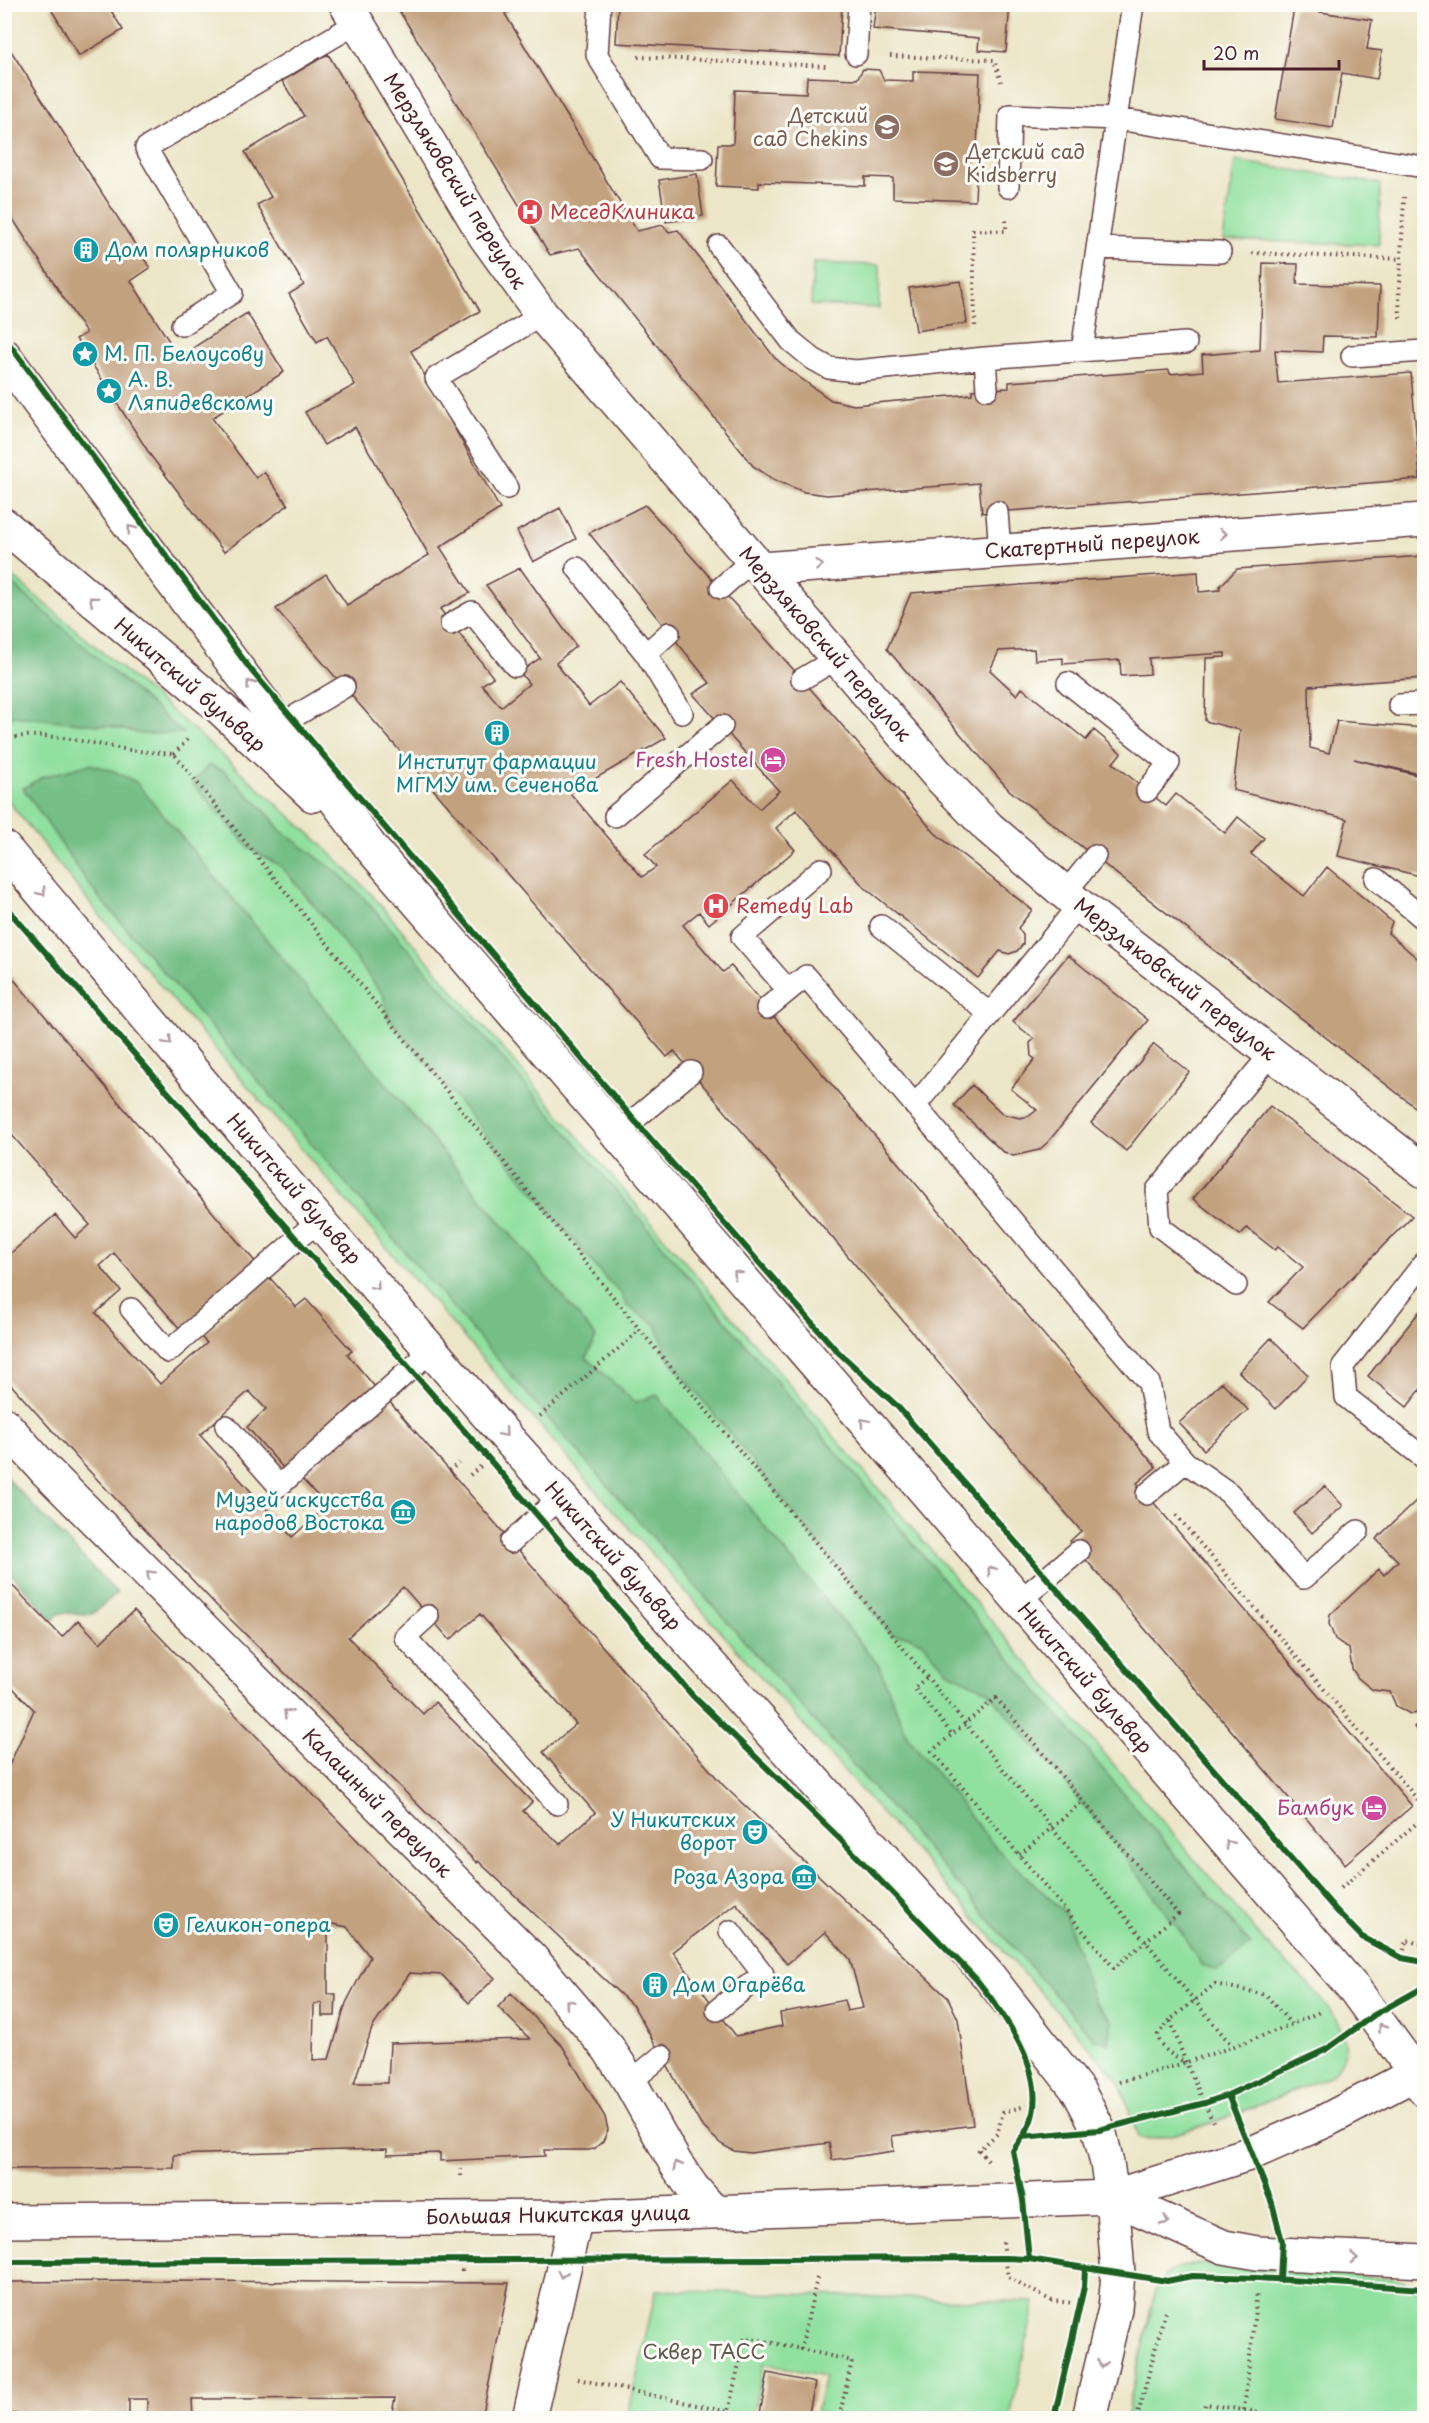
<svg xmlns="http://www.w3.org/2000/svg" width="1429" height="2423" font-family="'Playpen Sans',sans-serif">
<rect width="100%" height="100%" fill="#fdfcf7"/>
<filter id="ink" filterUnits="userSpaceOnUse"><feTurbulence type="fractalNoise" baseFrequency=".0167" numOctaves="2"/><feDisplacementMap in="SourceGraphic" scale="12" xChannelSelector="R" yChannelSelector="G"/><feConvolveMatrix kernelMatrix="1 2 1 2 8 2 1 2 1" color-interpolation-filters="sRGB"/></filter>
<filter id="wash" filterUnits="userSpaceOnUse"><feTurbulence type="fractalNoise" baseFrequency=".008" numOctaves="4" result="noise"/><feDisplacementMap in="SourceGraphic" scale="24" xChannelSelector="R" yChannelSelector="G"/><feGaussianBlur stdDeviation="1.35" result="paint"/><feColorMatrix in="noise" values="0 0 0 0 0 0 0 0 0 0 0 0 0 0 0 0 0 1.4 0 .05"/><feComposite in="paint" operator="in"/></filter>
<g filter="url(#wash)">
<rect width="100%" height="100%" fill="#ece5c7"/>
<path fill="#90e09f" stroke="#6d8065" stroke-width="1.5" d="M1235,161L1380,184L1379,245L1223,240Z
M813,263L880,265L879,308L811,305Z
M4,569L195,731L319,842L371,894L1266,1943C1289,1967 1349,2016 1345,2050C1344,2060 1338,2068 1332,2075C1305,2086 1157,2151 1138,2137L1119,2081L605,1501L98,913L5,797Z
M1199,2264L1389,2278C1404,2281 1416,2285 1424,2298V2392L1421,2418H1126L1155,2291C1168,2270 1174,2266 1199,2264Z
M656,2290L1035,2302L1010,2418H815L824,2376L764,2363L752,2418H663L629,2411Z"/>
<path fill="#74be86" stroke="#5f6e58" stroke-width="1.5" d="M5,577L183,733L142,734L109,726L5,715Z
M90,764L114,771L136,782L596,1337L586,1358L635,1402L657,1395L879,1666L907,1736L995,1847L1065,1913L1094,2002L1112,2020L1109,2043L1094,2039L555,1426L92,889L23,788L43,777Z
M209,765L224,771L270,816L280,830L337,872L364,898L582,1150L1251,1945L1218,1970L1201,1965L1183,1935L1107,1833L988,1691L947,1671L924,1644L909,1636L892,1635L667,1356L656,1324L627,1306L620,1292L606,1279L388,1017L383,995L322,915L282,867L249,848L192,783Z
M5,1476L117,1593L92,1614L60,1613L53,1620L5,1567Z"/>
<g id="blocks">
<path fill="#c2a17f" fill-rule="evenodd" d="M59,4H107L123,30L79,56L51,9Z
M395,4H513L505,14L637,231L663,225L669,232L678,230L774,357L789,370L831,400L854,405L972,394V390L1009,388V382L1169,370L1170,374L1203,371L1202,355L1260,350L1263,263L1298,264L1297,284L1380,286L1378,337L1323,336L1322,352L1275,350L1278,383L1411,373L1420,479L982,513L979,483L827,495L804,492L773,479L753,466L579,248L550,255Z
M618,4H842L839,56L616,43Z
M876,4H1010L1006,52L978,50L979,38L873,29Z
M1294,8L1372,20L1367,49L1382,51L1377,79L1342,73L1333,128L1275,119Z
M4,40L150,268L131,281L179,357L247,313L284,372L212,418L256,478L264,472L288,505L224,552L151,456L76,339L86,333L4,205Z
M328,54L480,311L411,351L500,509L440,547L470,593L440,609L493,677L482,685L501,707L529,684L520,672L540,658L486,585L520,568L576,646L556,663L589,706L620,682L666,738L570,793L642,877L656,867L645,854L733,780L759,809L779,791L693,694L710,683L589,533L645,505L802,679L935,833L1032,910L1018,928L1023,935V944L1017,951L1009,954L1000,951L978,978L864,887L796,810L776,828L795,850L709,924L699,912L683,925L723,972L731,966L1156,1467L1137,1483L1412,1806L1345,1864L1070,1541L1081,1531L674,1051L667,1057L276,609L326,574L347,605L429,555L355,427L324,445L305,412L355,385L327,336L317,342L289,294L304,285L257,205L271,197L245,152L304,116L282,81Z
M863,69L879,70L884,80L913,81V71L980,73L975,201L893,198V178L865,177V186L759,182V188L716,186L718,144H733L735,90L806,93L807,77L857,79Z
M697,174L703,216L666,222L659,180Z
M961,281L967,323L916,331L909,288Z
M560,508L576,539L533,562L517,531Z
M1424,556V678L1309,686L1310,748L1329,753L1337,721L1424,728V775L1354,759L1424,777V877L1338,856L1347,819L1233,790L1240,730L1205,721L1206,658L1225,657V653L1149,658L1150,674L1121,676L1120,660L1063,664V658L1035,660L1034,649L999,651L990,670L1017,695L1022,688L1086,740L1094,730L1121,753L1113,763L1166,806L1176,794L1225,833L1238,817L1264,838L1251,854L1304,896L1327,867L1392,922L1388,933L1424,964V1114L1009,790L887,649L911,593L1198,572L1199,592L1220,590V586L1237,569Z
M1068,955L1148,1020L1048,1142L1039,1150L1013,1156L1002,1151L954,1105L972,1085L1003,1114L1020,1118L1029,1116L1037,1110L1011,1089L1035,1059L1031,1056L1030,1043L1034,1039L1013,1022Z
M4,968L257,1264L181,1330L114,1253L100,1266L121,1291L96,1313L160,1384L207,1343L201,1337L269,1277L296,1307L306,1299L352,1351L347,1354L376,1388L285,1470L247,1427L266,1409L249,1391L200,1435L292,1537L327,1506L301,1478L388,1400L723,1785L948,1998L958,2019L973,2125L892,2136L894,2151L832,2160L829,2143L750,2153L734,2151L721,2144L701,2125L634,2007L478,1861L477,1863L217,1606L77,1458L4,1377V1259L55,1215L75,1238L90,1225L4,1126ZM403,1587L450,1640L480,1614L576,1724L543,1752L595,1813L560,1844L523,1811L532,1802L435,1702L423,1714L348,1637ZM736,1903L787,1964L825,1932L850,1959L863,2008L847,2011L844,2000L780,2013L782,2026L736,2036L673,1952Z
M1154,1044L1189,1072L1126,1151L1091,1123Z
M1270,1106L1412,1216L1303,1328L1269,1302L1303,1267L1278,1247L1275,1250L1247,1228L1240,1235L1193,1199Z
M1424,1306V1385L1407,1407L1368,1376Z
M1271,1338L1308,1375L1276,1409L1239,1372Z
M1222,1382L1248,1410L1204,1450L1179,1423Z
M1325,1486L1343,1506L1312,1533L1294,1513Z
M1420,1497L1424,1502V1709L1420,1713L1410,1714L1396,1706L1390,1692L1373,1690L1358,1678L1352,1669L1349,1649L1335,1639L1329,1624L1330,1615L1379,1569L1384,1575L1398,1561L1376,1539Z
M4,1577L62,1637L78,1620L100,1643L134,1610L422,1907L495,1978L469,2003L442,1975L410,1973L372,2028L354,2083H388L390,2043L530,2039L498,2007L511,1993L563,2047L605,2117L608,2130L603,2141L594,2149L588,2150H544L545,2156L440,2161V2153L387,2155V2149L305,2151L174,2155V2168L4,2169V1777L34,1710L10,1685L4,1689ZM328,1923L347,1927L370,1957L346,2003L329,2059L313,2060L314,2004L322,2003V2016H335L336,1994H328Z
M1424,1717V1738L1414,1727Z
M4,2282L156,2281L509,2283L482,2418H391L395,2398L192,2399L193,2418H147V2399H129V2418H92V2414H40V2418H21V2414H4Z
M768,2373L815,2383L808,2418H759Z"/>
</g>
</g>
<g filter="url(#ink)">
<use href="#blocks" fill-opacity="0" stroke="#623d42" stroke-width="1.5"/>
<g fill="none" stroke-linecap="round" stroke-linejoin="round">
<defs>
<path id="service" d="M600,4L597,55L660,158L702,159
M856,54L859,4
M1008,187L1010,115L1117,119L1424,167
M719,246L791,341L813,359L829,368L856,371L985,358
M1097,248L1220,252
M182,325L232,293L146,148L357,23
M1082,351L1133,4
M1352,356L1424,351
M987,389L985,358L1186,343
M507,488L436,378L542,315
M997,512L1000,550
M577,568L646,654L682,713
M721,588L752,560
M451,624L472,612L515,666
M646,654L669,633
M802,679L838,658
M1068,683L1169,763L1147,791
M1399,705L1424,704
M280,725L344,687
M615,816L722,726
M1376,879L1424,919
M1065,893L1095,856
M881,926L990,1014
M788,990L742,937L821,869
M767,1008L806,976L1149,1383L1158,1431L1185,1462
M915,1106L1079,905
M617,1134L691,1072
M1424,1263L1343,1366L1346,1397L1424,1458
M1236,1285L1160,1227L1157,1190L1271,1054
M131,1309L168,1352L319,1220
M226,1426L279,1486L432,1350
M1147,1494L1185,1462L1229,1493L1304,1578L1358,1531
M511,1542L560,1497
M1019,1601L1079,1551
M428,1616L405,1637L557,1804
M717,2010L763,1974L730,1931
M630,2082L662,2056"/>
<path id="minor" d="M346,4L485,236L542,315L937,774L989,828L1079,905L1424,1171
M761,569L1424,520
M4,1424L46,1471L531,1958L608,2048L630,2082L676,2164L692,2187L713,2211
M529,2418L576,2217"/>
<path id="tertiary" d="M1112,2197L1224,2247L1257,2253L1424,2261
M4,2221L576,2217L1112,2197L1252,2153L1325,2121L1424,2069"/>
<path id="secondary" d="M4,355C125,521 250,684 372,849L1355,1990L1416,2074L1424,2090
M4,525L218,706L313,795
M4,848L306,1206L510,1441L987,1974L1079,2092L1099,2130L1107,2163L1112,2197L1118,2273L1115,2309L1089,2418"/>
</defs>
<use href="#service" stroke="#623d42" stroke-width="24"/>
<use href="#minor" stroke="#623d42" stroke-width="36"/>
<use href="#tertiary" stroke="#623d42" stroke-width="36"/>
<use href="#secondary" stroke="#623d42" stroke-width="36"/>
<path stroke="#623d42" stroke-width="4" stroke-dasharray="1.5 4.5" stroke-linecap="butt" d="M890,56L994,60L1001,82
M638,57L826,66
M1252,253L1401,259
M1400,318L1399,297L1404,197
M975,326L973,230L1006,231V220
M4,741C34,726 103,747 137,751C149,752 161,753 174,754L640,1330L1232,2046
M174,754L190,737
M540,1416L640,1330
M449,1471L459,1463
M470,1475L481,1466
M1176,1515L1424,1807
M926,1678L914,1688L952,1734
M996,1698L1178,1914L1114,1968L932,1751Z
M1020,1855L1083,1801
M1341,1888L1424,1817
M1404,1950L1406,1940L1424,1945
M1170,2020L1158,2035C1160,2050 1174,2056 1186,2063
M1119,2082C1188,2063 1255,2041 1320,2012
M1213,2122L1186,2063L1170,2020L1215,1984L1266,1995L1291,2024
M988,2160L979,2150L997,2134L1003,2112L1026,2106
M461,2176V2167
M1003,2242L1008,2277L1052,2301L1074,2303
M462,2271V2256
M817,2278L801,2349L852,2361L839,2418
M578,2379L728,2412L745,2337L801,2349
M1244,2410L1257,2292
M1137,2418L1165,2312
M1203,2418L1205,2404L1295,2418"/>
<use href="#service" stroke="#fff" stroke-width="21"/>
<use href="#minor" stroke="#fff" stroke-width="33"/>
<use href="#tertiary" stroke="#fff" stroke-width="33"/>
<use href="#secondary" stroke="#fff" stroke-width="33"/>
<defs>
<path id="cycleway" d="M4,337L251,670L634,1120L836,1350L897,1406L1335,1909L1362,1937L1402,1958L1424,1962
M4,905L489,1459L693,1696L837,1836L976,1979C1004,2014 1049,2074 1030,2123C1026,2133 1019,2142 1013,2151L1023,2200L1029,2259
M1228,2095L1272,2203L1282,2241L1280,2280
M1022,2137L1099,2130L1205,2103L1228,2095L1327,2049L1374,2015L1424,1987
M4,2262L1006,2258L1029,2259L1167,2281L1192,2276L1258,2278L1424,2289
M1054,2418L1084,2287L1085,2269"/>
</defs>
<use href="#cycleway" stroke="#fdfcf7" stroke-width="10"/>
<use href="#cycleway" stroke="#1b5e20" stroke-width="6"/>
</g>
<defs><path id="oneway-chevron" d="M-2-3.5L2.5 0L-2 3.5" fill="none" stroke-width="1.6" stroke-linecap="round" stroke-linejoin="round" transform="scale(1.5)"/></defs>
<g stroke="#ae9aa0">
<use href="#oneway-chevron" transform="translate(131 529) rotate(-128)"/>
<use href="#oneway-chevron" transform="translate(1223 534) rotate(-4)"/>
<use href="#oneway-chevron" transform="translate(819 565) rotate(-5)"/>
<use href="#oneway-chevron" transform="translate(93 600) rotate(-140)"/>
<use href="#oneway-chevron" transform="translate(250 684) rotate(-127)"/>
<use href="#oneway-chevron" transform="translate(42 892) rotate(50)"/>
<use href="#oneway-chevron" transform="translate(168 1041) rotate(50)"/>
<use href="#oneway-chevron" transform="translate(737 1274) rotate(-131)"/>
<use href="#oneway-chevron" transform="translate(376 1286) rotate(49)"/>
<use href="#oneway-chevron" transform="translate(864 1422) rotate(-131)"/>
<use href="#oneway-chevron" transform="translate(504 1433) rotate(49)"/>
<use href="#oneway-chevron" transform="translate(991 1570) rotate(-131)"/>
<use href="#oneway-chevron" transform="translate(150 1574) rotate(-135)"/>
<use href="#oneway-chevron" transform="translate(287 1713) rotate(-135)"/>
<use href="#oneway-chevron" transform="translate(1229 1844) rotate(-131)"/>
<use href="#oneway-chevron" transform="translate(569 2003) rotate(-130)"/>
<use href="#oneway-chevron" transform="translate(1382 2027) rotate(-125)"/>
<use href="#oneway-chevron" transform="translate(677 2165) rotate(-121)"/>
<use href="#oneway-chevron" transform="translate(1165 2221) rotate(25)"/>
<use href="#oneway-chevron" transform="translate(1354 2258) rotate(3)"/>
<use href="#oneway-chevron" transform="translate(562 2274) rotate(103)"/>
<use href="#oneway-chevron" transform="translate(1102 2364) rotate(103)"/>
</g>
</g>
<defs>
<symbol id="school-disc" viewBox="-11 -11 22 22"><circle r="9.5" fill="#8d6e63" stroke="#fdfcf7"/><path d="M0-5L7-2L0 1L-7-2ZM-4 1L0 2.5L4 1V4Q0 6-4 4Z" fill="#fff"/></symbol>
<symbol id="hospital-disc" viewBox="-11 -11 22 22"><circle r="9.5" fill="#e0444e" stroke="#fdfcf7"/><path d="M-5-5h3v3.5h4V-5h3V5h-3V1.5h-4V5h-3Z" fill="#fff"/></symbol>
<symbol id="building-disc" viewBox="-11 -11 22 22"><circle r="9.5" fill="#0f9aa8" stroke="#fdfcf7"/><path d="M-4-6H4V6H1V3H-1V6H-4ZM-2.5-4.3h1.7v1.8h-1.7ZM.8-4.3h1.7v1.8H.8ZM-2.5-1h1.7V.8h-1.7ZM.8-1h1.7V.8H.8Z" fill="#fff"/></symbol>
<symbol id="sight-disc" viewBox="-11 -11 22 22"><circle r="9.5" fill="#0f9aa8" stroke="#fdfcf7"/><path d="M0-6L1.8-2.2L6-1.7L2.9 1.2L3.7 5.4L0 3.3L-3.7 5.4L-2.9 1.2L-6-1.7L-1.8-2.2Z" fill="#fff"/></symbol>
<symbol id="hotel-disc" viewBox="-11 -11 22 22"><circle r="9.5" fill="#d1479c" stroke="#fdfcf7"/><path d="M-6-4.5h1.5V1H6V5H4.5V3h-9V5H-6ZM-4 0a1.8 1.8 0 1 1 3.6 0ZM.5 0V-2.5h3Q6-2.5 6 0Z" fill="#fff"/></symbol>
<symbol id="museum-disc" viewBox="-11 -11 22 22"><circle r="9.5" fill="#0f9aa8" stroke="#fdfcf7"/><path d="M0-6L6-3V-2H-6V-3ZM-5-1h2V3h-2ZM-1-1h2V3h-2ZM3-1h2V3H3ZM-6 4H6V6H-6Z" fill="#fff"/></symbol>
<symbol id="theatre-disc" viewBox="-11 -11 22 22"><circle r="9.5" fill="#0f9aa8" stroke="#fdfcf7"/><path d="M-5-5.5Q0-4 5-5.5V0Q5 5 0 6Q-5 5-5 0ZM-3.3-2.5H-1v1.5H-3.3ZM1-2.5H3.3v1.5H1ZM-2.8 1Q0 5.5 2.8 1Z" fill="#fff"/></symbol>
</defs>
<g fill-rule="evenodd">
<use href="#school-disc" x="872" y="112" width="30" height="30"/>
<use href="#school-disc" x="931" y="149" width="30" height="30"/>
<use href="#hospital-disc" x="515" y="197" width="30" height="30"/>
<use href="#building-disc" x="71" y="235" width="30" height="30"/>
<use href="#sight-disc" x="70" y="339" width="30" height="30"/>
<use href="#sight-disc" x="94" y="376" width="30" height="30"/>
<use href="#building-disc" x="482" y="718" width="30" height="30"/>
<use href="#hotel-disc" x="758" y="745" width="30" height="30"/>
<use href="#hospital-disc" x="701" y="891" width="30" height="30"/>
<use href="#museum-disc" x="388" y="1497" width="30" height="30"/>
<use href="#hotel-disc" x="1359" y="1793" width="30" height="30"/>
<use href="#theatre-disc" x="740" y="1817" width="30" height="30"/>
<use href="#museum-disc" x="789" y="1862" width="30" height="30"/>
<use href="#theatre-disc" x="151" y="1910" width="30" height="30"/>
<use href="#building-disc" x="640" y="1970" width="30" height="30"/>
</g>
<g text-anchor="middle" stroke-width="6" stroke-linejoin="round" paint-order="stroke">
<g font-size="20" fill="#785e54" stroke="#fdfcf7" text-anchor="end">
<text x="868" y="123">Детский<tspan x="868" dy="23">сад Chekins</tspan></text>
<text x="966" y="159" text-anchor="start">Детский сад<tspan x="966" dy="23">Kidsberry</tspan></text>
</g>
<g font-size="20" fill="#4a1f2b" stroke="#fdfcf7">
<text transform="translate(455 181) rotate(58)" y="7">Мерзляковский переулок</text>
<text transform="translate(1092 544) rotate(-4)" y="7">Скатертный переулок</text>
<text transform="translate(825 644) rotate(49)" y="7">Мерзляковский переулок</text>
<text transform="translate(190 685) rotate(41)" y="7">Никитский бульвар</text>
<text transform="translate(1175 979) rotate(38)" y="7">Мерзляковский переулок</text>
<text transform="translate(294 1189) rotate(49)" y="7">Никитский бульвар</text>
<text transform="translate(613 1556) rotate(48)" y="7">Никитский бульвар</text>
<text transform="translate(1085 1678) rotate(49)" y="7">Никитский бульвар</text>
<text transform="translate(377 1803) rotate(45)" y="7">Калашный переулок</text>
<text transform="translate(558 2215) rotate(-1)" y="7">Большая Никитская улица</text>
</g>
<g font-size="20" fill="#be3a42" stroke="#fdfcf7" text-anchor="start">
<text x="550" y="219">МеседКлиника</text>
<text x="736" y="913">Remedy Lab</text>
</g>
<g font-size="20" fill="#0d838f" stroke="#fdfcf7" text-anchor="start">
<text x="106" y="257">Дом полярников</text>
<text x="104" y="361">М. П. Белоусову</text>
<text x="128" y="387">А. В.<tspan x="128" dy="23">Ляпидевскому</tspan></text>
<text x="497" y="769" text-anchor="middle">Институт фармации<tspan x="497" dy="23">МГМУ им. Сеченова</tspan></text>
<text x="384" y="1507" text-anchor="end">Музей искусства<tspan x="384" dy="23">народов Востока</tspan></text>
<text x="736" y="1827" text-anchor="end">У Никитских<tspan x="736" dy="23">ворот</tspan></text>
<text x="784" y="1884" text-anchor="end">Роза Азора</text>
<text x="186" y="1932">Геликон-опера</text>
<text x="674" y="1992">Дом Огарёва</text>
</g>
<g font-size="20" fill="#b23c85" stroke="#fdfcf7" text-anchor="end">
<text x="754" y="767">Fresh Hostel</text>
<text x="1354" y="1815">Бамбук</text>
</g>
<g font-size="20" fill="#5f594e" stroke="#fdfcf7">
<text x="704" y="2359">Сквер ТАСС</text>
</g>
</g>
<rect width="1429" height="2423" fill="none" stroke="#fdfcf7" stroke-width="24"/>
<path d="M1204 60v9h135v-9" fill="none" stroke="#4a1f2b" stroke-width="3"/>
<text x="1213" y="60" font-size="18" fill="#4a1f2b" stroke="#fdfcf7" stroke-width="4.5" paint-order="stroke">20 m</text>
</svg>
